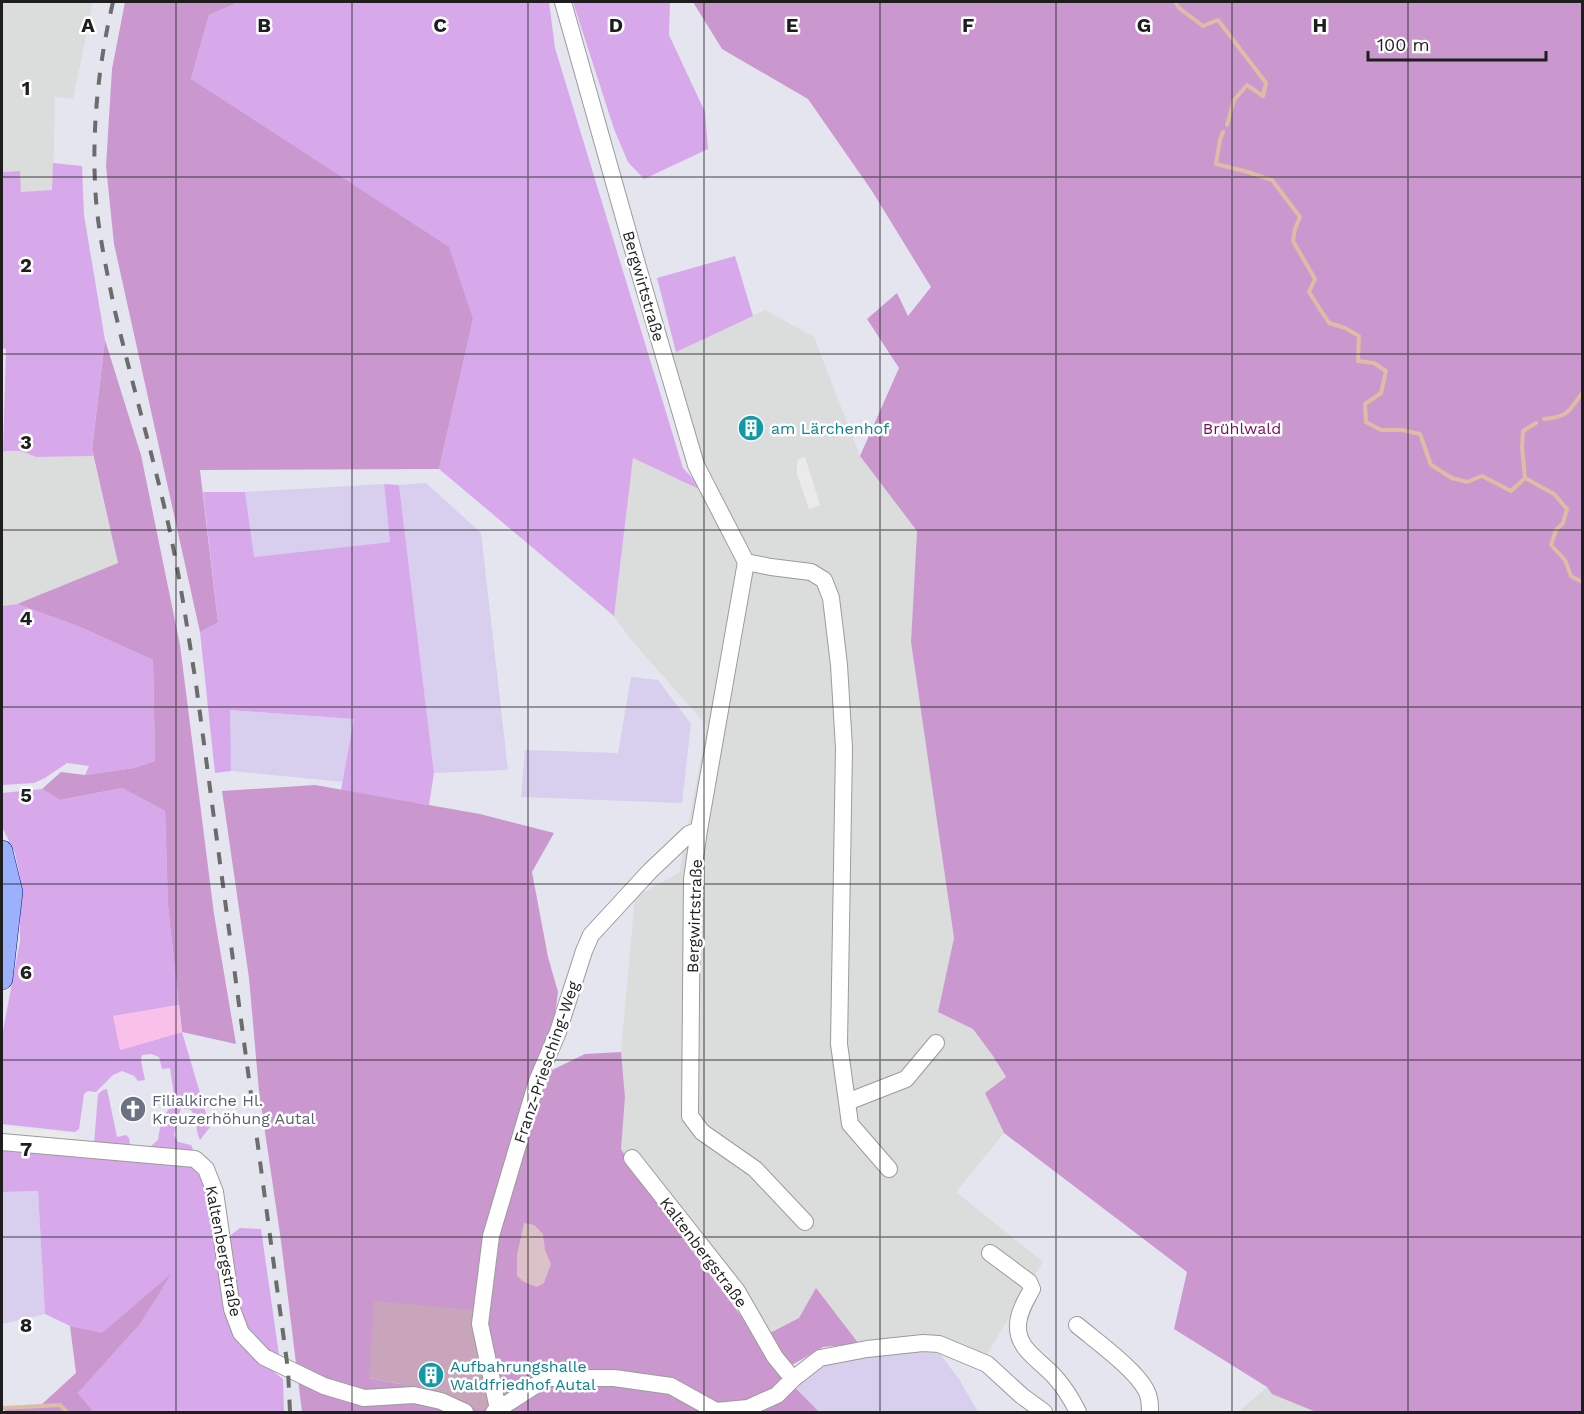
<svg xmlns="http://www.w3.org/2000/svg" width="1584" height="1414" font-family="'Work Sans',sans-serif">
<rect width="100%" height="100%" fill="#e4e5ef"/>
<path fill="#dbdcdc" d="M2,2H93L73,99L55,97L53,190L20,192L19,171L2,172Z
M765,310L814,337L860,456L917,531L911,642L954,938L938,1012L973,1029L993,1056L1006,1078L985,1093L1004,1133L956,1192L1043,1262L984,1359L934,1339L859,1344L799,1318L758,1340L640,1180L621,1149L625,1097L621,1052L635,897L679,873L707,726L632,641L614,616L633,458L704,492L661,359Z
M2,451H21L36,457L93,456L118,563L17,604L2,606Z
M1267,1387L1273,1394L1316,1412H1238Z"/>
<path fill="#d8cfee" d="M426,483L481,533L508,770L434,773L399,485Z
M384,484L390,542L253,557L245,492Z
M631,677L658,680L691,724L682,803L521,797L525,750L618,753Z
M229,710L354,719L344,782L231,771Z
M38,1191L45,1314L2,1324V1192Z
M912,1350L940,1354L959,1379L978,1412H819L795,1387L813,1372L835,1360Z"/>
<path fill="#d7a9ea" d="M239,2H549L555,48L683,468L705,492L633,458L614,616L439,469L473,319L191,79L209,15Z
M573,2H670L669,35L705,112L708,149L644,179L628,162L614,129Z
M53,163L82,166L84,215L105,340L92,448L93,456L36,457L21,451H3L6,349L2,348V172L20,171L21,192L52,190Z
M735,256L753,316L676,352L657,278Z
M384,484L399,485L434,773L429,805L341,790L354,719L230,710L231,771L215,773L200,632L218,621L203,492H245L254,557L390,542Z
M17,604L80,627L153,660L155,761L134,768L85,775L89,766L67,763L45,778L34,783L2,785V606Z
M122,788L165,811L168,906L179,1005L114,1016L120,1050L182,1032L210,1127L200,1140C195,1130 198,1119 191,1110L181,1108L174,1135L178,1142L191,1145L193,1149L191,1152L152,1149V1145L158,1140C160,1124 163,1114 175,1102L170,1068L162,1069L159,1057L151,1054L142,1055L141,1061L145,1080L138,1081L134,1076L122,1071L113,1075L96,1092L88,1091L84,1094L79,1129L75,1132L2,1124V1036L20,941V877L15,853L2,827V793L42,789L60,800Z
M107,1089L117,1137L126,1135L129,1138L130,1145L126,1146L94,1144L98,1094L103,1090Z
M2,1147L185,1165L195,1168L205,1186L210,1204L224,1305L241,1346L283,1379L284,1412H94L78,1393L141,1323L169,1276L102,1334L70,1326L45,1314L38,1191L2,1192Z
M240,1228L261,1229L280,1362L248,1334L240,1318L228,1241L232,1234Z"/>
<path fill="#ca98cf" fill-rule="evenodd" d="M125,2H239L209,15L191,79L449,247L473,319L439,469L200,470L218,622L200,632L114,244L106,166L112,69Z
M693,2H1582V1412H1316L1272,1394L1267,1387L1174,1329L1187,1272L1004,1133L985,1093L1006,1077L993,1056L973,1029L938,1012L954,938L911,642L917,531L860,456L899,368L867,319L897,293L908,316L931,287L872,191L808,99L722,49Z
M105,340L141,455L180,645L214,914L236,1044L182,1032L168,906L165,811L122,788L60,800L42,789L61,772L85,775L134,768L155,761L153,660L80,627L17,604L118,563L92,449Z
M315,785L480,814L554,833L532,872L548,957L558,992L548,1072L585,1054L621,1052L625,1097L621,1149L640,1180L758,1339L799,1318L816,1288L859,1344L823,1347L780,1372L819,1412H302L281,1241L259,1091L249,978L222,791ZM472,1310L400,1384L369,1378Z
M171,1274L141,1323L78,1393L94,1412H7L3,1409L41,1405L76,1373L70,1326L102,1333Z"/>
<path fill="#ddc1c8" d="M524,1223L534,1225L543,1234L545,1250L551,1264L544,1283L537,1287L524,1282L517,1276V1255Z"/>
<path fill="#c8a5bb" d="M374,1301L472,1310L494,1404L482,1410L470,1408L400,1384L369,1378Z"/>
<path fill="#f9c0e9" d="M179,1005L182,1032L120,1050L113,1016Z"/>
<path fill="#eaeaea" d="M805,457L820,505L809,509L797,474V460Z
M2,1126L76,1134L72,1143L2,1136Z"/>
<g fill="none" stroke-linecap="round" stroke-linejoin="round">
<path stroke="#ddbda4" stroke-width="4" d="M1175,2L1179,8L1203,26L1218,20L1266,83L1263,96L1247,85L1234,100L1227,125
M1223,132L1220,140L1216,164L1248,172L1272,180L1300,217L1295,229L1293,241L1315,279L1309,292L1329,323L1345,328L1359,336L1358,361L1374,363L1386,371L1381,393L1365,404L1366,422L1381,430H1402L1420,434L1431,465L1452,478L1467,482L1482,476L1511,491L1525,478L1554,494L1567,509L1563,523L1556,530L1551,545L1565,560L1571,576L1582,582
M1544,419C1567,417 1569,412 1582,393
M1525,478L1522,447L1523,431L1536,423
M2,1408L60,1405L67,1412"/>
<defs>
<path id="minor" d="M563,2L639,271L696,465L746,562L699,830L692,879L690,1116L702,1132L755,1169L805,1222
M746,562L771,567L811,572L824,580L831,598L839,665L844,748L839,1044L850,1124L889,1169
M847,1102L906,1079L936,1043
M2,1142L195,1159L206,1169L215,1192L232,1309L241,1333L264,1357L324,1386L364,1398L414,1395L441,1401L465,1412
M632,1158L737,1291L775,1357L793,1379
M990,1253L1029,1282L1032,1289C1026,1300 1019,1311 1018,1324C1016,1349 1040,1360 1055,1377C1064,1387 1072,1400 1078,1412
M1077,1325C1096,1341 1135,1369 1146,1390C1150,1397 1150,1404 1150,1412
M498,1409L480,1324L491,1236L537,1081L558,1032L584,951L591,935L650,871L689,834L699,830
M494,1412L547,1378H614L671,1386L716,1411L748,1408L777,1395L793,1379L820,1358L867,1349L923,1343L939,1344L987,1364L1022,1396L1044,1412"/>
<path id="major" d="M2,851L12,892L2,979"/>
</defs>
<use href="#minor" stroke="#9b9b9b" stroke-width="18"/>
<use href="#major" stroke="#001398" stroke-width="22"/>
<use href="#minor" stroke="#fff" stroke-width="16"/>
<use href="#major" stroke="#9cb1fc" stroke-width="21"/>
<path stroke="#6c6c6c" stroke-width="4" stroke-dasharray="12 12" stroke-linecap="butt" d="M113,2C98,66 91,133 96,200C99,236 107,272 114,307C130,376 150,445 166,514C179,570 187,627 196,684L288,1370L290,1412"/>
</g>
<path fill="none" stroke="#1e1e1e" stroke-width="1.5" stroke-opacity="0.55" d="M176,2V1412M352,2V1412M528,2V1412M704,2V1412M880,2V1412M1056,2V1412M1232,2V1412M1408,2V1412M2,177H1582M2,354H1582M2,530H1582M2,707H1582M2,884H1582M2,1060H1582M2,1237H1582"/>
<defs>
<symbol id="building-disc" viewBox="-11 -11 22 22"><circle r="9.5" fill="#0f9aa8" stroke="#fff"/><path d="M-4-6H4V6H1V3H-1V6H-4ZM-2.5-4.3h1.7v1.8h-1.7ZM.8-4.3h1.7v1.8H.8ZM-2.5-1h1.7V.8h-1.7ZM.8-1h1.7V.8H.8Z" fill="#fff"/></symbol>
<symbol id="church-disc" viewBox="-11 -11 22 22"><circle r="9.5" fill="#6b7280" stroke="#fff"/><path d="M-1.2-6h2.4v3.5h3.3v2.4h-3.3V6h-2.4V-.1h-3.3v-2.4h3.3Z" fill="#fff"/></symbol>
</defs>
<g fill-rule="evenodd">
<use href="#building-disc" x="736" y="413" width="30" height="30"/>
<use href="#church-disc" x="118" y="1094" width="30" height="30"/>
<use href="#building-disc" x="416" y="1360" width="30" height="30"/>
</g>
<g text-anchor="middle" stroke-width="5" stroke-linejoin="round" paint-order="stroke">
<g font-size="16" fill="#1e1e1e" stroke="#fff">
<text transform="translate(644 286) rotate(74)" y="6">Bergwirtstraße</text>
<text transform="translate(694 916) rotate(-88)" y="6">Bergwirtstraße</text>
<text transform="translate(546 1062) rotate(-71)" y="6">Franz-Priesching-Weg</text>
<text transform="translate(224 1251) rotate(79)" y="6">Kaltenbergstraße</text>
<text transform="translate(704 1252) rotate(53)" y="6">Kaltenbergstraße</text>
</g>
<g font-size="16" fill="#0d838f" stroke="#fff" text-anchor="start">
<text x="771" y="434">am Lärchenhof</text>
<text x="450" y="1372">Aufbahrungshalle<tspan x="450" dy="18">Waldfriedhof Autal</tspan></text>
</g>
<g font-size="16" fill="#7d0b5c" stroke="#fff">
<text x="1242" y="434">Brühlwald</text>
</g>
<g font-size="16" fill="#5b616d" stroke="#fff" text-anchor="start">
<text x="152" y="1106">Filialkirche Hl.<tspan x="152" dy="18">Kreuzerhöhung Autal</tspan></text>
</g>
</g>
<g font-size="20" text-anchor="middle" font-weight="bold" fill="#1e1e1e" stroke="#fff" stroke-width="5" stroke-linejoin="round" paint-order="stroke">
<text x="88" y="32">A</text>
<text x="264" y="32">B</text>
<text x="440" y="32">C</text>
<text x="616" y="32">D</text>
<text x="792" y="32">E</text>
<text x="968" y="32">F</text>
<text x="1144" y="32">G</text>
<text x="1320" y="32">H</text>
<text x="26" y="95">1</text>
<text x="26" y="272">2</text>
<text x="26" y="449">3</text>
<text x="26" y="625">4</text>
<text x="26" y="802">5</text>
<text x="26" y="979">6</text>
<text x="26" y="1156">7</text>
<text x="26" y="1332">8</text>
</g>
<rect width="1584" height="1414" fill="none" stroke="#1e1e1e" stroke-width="6"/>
<path d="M1368 51v9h178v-9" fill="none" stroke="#1e1e1e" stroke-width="3"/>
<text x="1377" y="51" font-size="18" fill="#1e1e1e" stroke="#ffffff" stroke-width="4.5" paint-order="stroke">100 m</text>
</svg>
